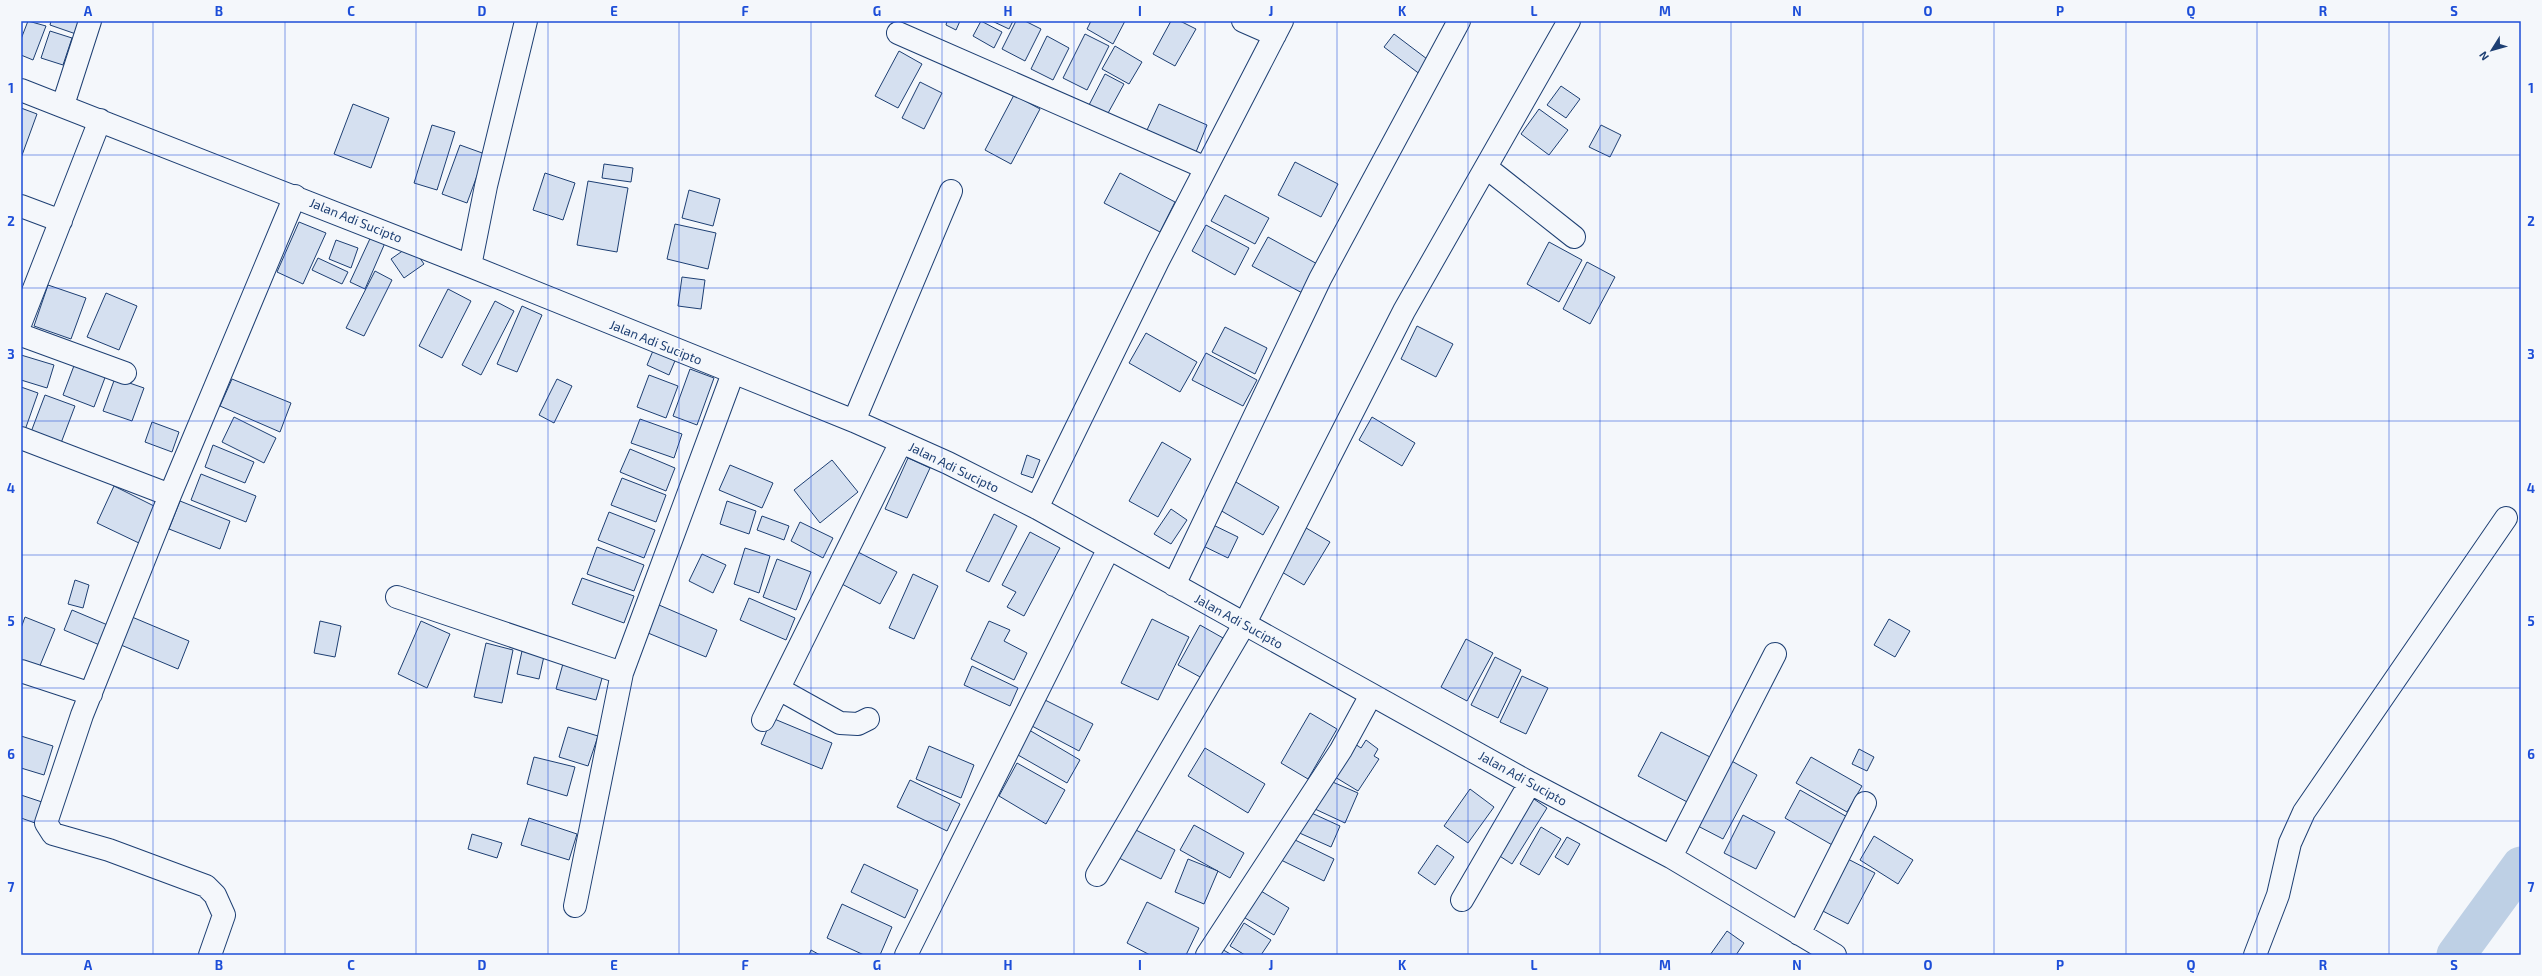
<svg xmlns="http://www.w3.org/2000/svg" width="2542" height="976" font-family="'Exo 2',sans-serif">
<rect width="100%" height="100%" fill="#f4f7fb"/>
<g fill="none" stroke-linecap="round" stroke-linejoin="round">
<path stroke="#bed0e5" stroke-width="39" d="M2456,955L2521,866"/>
</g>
<path fill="#d5e0f0" stroke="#1d3f73" d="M28,21L46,26L33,60L21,55V39Z
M51,21H81L76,34L50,25Z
M947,21H960L956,30L946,25Z
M981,21L1002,32L994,48L973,36Z
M992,21H1013L1009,29Z
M1016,21H1025L1041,29L1025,61L1002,49Z
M1091,21H1125L1113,44L1087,29Z
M1171,21H1180L1196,29L1175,66L1153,54Z
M50,31L72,38L63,65L41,58Z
M1085,34L1109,46L1087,90L1063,78Z
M1394,34L1431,62L1421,75L1384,47Z
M1047,36L1069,48L1053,80L1031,69Z
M1115,46L1142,62L1129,84L1102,69Z
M899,51L922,64L898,108L875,96Z
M1105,74L1124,84L1107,115L1089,105Z
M920,82L942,93L924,129L902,118Z
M1561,86L1580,99L1566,118L1547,105Z
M1014,95L1040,109L1011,164L985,150Z
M353,104L389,118L371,168L334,154Z
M1159,104L1207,125L1196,152L1147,130Z
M21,108L37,114L21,158Z
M1539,109L1568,130L1549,155L1521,134Z
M432,125L455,132L437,190L414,183Z
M1601,125L1621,135L1610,157L1589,147Z
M460,145L485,154L467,203L442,194Z
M1295,162L1338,184L1321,217L1278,195Z
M604,164L633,168L631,182L602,178Z
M545,173L575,183L563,220L533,210Z
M1120,173L1175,202L1160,232L1104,203Z
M588,181L628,188L617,252L577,245Z
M689,190L720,199L713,226L682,218Z
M1225,195L1269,218L1255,244L1211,221Z
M299,222L326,233L303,284L277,272Z
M675,224L716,233L708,269L667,259Z
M1206,225L1249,248L1235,275L1192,251Z
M374,230L388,236L365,289L350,282Z
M1268,237L1321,266L1306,295L1252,266Z
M336,240L358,248L351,268L329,259Z
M1549,242L1582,260L1559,302L1527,284Z
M411,245L424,264L404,278L391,259Z
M318,258L348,272L342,284L312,270Z
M1587,262L1615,277L1590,324L1563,309Z
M375,271L392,280L364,336L346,328Z
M682,277L705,280L701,309L678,306Z
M48,285L86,298L71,339L34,326Z
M448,289L471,301L442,358L419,346Z
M106,293L137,306L119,350L87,337Z
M495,301L514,311L481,375L462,365Z
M522,306L542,315L517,372L497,364Z
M1417,326L1453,344L1436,377L1401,359Z
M1225,327L1267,348L1255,374L1212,352Z
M1146,333L1197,362L1180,392L1129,363Z
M655,346L677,356L669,375L647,365Z
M1206,353L1257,380L1243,406L1192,380Z
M21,355L54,365L47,388L21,380Z
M75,363L106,375L94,407L63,395Z
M690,369L714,378L697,425L673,416Z
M649,375L678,386L666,418L637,407Z
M115,378L144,388L132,421L103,411Z
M232,379L291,403L280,432L220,406Z
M557,379L572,386L554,423L539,415Z
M21,387L38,393L25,430L21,428Z
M45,395L75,406L61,443L31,432Z
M234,417L276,438L264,463L222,442Z
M1372,417L1415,443L1402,466L1359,440Z
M640,419L682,434L674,458L631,443Z
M152,422L179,432L172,452L145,442Z
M1162,442L1191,459L1158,517L1129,501Z
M213,445L254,462L245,483L205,467Z
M630,449L675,468L666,491L620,472Z
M1027,455L1040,460L1033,478L1021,474Z
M908,458L930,468L907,518L885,509Z
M832,460L858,492L820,523L794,490Z
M730,465L773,483L762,508L719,490Z
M201,474L256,496L246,522L191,500Z
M622,478L666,495L656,522L611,505Z
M1229,478L1279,507L1263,535L1213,506Z
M114,486L158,508L141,544L97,523Z
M180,501L230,521L220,549L169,529Z
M727,501L756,511L749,534L720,524Z
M1171,509L1187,520L1171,544L1154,534Z
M609,512L655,530L644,558L598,540Z
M994,514L1017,526L989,582L966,571Z
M762,516L789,526L784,540L757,530Z
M800,522L833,538L823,558L791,541Z
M1207,522L1238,537L1228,558L1197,543Z
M1301,525L1330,542L1304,585L1275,568Z
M1030,532L1060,548L1024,616L1007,607L1016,592L1002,585Z
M597,547L644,565L634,591L587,574Z
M745,548L770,556L759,593L734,584Z
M856,551L897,572L880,604L840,583Z
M702,554L726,565L713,593L689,581Z
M777,559L811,572L796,610L763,597Z
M913,574L938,586L914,639L889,628Z
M582,578L634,596L624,623L572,604Z
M75,580L89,585L83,608L68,604Z
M749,598L795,618L786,640L740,620Z
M659,605L717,630L706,657L648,633Z
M72,610L110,626L102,646L64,630Z
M25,617L55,629L39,668L21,661V628Z
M132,617L189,641L178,669L121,645Z
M1152,619L1189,637L1158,700L1121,683Z
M1889,619L1910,631L1895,657L1874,645Z
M320,621L341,626L335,657L314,653Z
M421,621L450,634L427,688L398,674Z
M989,621L1010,630L1004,641L1027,653L1014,680L971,659Z
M1200,625L1223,638L1202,678L1178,665Z
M1466,639L1493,653L1467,701L1441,687Z
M486,643L513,650L502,703L474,697Z
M522,651L544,656L539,679L517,674Z
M1495,657L1521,670L1498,718L1471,705Z
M564,660L604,671L596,700L556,689Z
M972,666L1018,688L1010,706L964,685Z
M1522,676L1548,688L1526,734L1500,722Z
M1045,700L1093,724L1079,751L1032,726Z
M1310,713L1337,729L1308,779L1281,763Z
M772,718L832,743L822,769L761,744Z
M568,727L598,736L588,766L559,757Z
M1024,727L1080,760L1067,783L1011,751Z
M1661,732L1714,759L1691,804L1638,776Z
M21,736L53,746L44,775L21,768Z
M1366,740L1378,749L1374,756L1379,759L1358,791L1335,777L1355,744L1361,748Z
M929,746L974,765L961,798L916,779Z
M1205,748L1265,784L1248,813L1188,776Z
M1859,749L1874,757L1867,771L1852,764Z
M534,757L575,767L567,796L527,784Z
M1811,757L1862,786L1847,812L1796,783Z
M1728,759L1757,775L1723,839L1694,824Z
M1017,763L1065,790L1046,824L999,796Z
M910,780L960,804L947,831L897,807Z
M1328,780L1358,793L1345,823L1315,809Z
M1470,789L1494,807L1468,843L1444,826Z
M1800,790L1849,818L1834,846L1785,818Z
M21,795L45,803L38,824L21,818Z
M1531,797L1547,808L1512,864L1495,853Z
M1305,810L1340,826L1331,847L1295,831Z
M1743,815L1775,832L1756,869L1724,853Z
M529,818L577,834L569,860L521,845Z
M1194,825L1244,853L1230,878L1180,850Z
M1541,827L1561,839L1539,875L1520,864Z
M1132,828L1175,850L1161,879L1117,857Z
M472,834L502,843L497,858L468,849Z
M1874,836L1913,860L1898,884L1860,860Z
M1567,837L1580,844L1568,865L1555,857Z
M1291,838L1334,859L1324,881L1281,860Z
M1437,845L1454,857L1435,885L1418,873Z
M1844,857L1875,873L1848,924L1817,908Z
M1188,859L1218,871L1204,904L1175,892Z
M864,864L918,890L905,918L851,892Z
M1256,888L1289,908L1274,935L1240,915Z
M1147,902L1199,928L1186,955H1150L1127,943Z
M842,904L892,927L880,955H864L827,938Z
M1244,923L1271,940L1261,955H1245L1230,946Z
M1727,931L1744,943L1736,955H1710Z
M1220,948L1232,955H1216Z
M811,950L820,955H809Z"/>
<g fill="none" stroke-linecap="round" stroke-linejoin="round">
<defs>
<path id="minor" d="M1243,21L1275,35
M898,33L1206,168
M21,90L470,266L854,421L948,463L1037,508L1530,783L1671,857L1835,955
M63,105L90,21
M1487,168L1574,237
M21,206L61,221
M470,266L486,186L526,21
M21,322L100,120
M21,335L125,373
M854,421L951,191
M21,438L170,495
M1037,508L1158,261L1282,21
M1174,585L1320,279L1459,21
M397,597L622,673L733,373
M21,671L91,694
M779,689L840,723L858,724L868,719
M763,720L901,442
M1671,857L1775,654
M1097,875L1245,623L1404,311L1569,21
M1462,900L1530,783
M575,906L622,673
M1799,934L1865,803
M210,955L224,915L215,895L206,886L109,850L53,834L46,823L82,715L170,495L295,196
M906,955L1109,548
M1207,955L1341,750L1371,695
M2255,955L2278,895L2290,843L2304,812L2506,518"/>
</defs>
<use href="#minor" stroke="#1d3f73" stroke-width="24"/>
<use href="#minor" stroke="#f4f7fb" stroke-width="22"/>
</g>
<path fill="none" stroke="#1d4ed8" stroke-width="1" stroke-opacity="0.55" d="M153,21V955M285,21V955M416,21V955M548,21V955M679,21V955M811,21V955M942,21V955M1074,21V955M1205,21V955M1337,21V955M1468,21V955M1600,21V955M1731,21V955M1863,21V955M1994,21V955M2126,21V955M2257,21V955M2389,21V955M21,155H2521M21,288H2521M21,421H2521M21,555H2521M21,688H2521M21,821H2521"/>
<g text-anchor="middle" stroke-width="3" stroke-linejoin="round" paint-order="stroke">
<g font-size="13" fill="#1d3f73" stroke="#f4f7fb">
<text transform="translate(356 220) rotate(22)" y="5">Jalan Adi Sucipto</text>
<text transform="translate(656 342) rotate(22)" y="5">Jalan Adi Sucipto</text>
<text transform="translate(954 467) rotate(26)" y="5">Jalan Adi Sucipto</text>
<text transform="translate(1239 621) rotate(29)" y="5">Jalan Adi Sucipto</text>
<text transform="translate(1523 778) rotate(29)" y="5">Jalan Adi Sucipto</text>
</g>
</g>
<rect width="2542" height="976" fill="none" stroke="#f4f7fb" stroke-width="44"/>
<g transform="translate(2492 50) rotate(233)" stroke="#f4f7fb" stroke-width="3" paint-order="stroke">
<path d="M0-3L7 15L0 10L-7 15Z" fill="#1d3f73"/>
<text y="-6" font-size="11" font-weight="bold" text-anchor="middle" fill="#1d3f73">N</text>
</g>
<rect x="22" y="22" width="2498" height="932" fill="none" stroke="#1d4ed8" stroke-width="1.5"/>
<g font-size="13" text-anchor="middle" font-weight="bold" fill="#1d4ed8">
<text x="88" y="16">A</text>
<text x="219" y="16">B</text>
<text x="351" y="16">C</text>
<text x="482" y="16">D</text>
<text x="614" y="16">E</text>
<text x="745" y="16">F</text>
<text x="877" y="16">G</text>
<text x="1008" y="16">H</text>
<text x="1140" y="16">I</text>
<text x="1271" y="16">J</text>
<text x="1402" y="16">K</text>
<text x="1534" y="16">L</text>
<text x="1665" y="16">M</text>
<text x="1797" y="16">N</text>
<text x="1928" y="16">O</text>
<text x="2060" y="16">P</text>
<text x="2191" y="16">Q</text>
<text x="2323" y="16">R</text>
<text x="2454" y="16">S</text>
<text x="11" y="93">1</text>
<text x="2531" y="93">1</text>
<text x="11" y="226">2</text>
<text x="2531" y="226">2</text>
<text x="11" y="359">3</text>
<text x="2531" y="359">3</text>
<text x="11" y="493">4</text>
<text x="2531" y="493">4</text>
<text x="11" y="626">5</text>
<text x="2531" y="626">5</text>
<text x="11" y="759">6</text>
<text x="2531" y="759">6</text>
<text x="11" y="892">7</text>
<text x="2531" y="892">7</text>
<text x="88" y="970">A</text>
<text x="219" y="970">B</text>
<text x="351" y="970">C</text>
<text x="482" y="970">D</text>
<text x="614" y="970">E</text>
<text x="745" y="970">F</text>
<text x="877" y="970">G</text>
<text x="1008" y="970">H</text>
<text x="1140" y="970">I</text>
<text x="1271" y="970">J</text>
<text x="1402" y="970">K</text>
<text x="1534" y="970">L</text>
<text x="1665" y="970">M</text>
<text x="1797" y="970">N</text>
<text x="1928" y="970">O</text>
<text x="2060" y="970">P</text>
<text x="2191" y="970">Q</text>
<text x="2323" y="970">R</text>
<text x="2454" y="970">S</text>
</g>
</svg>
